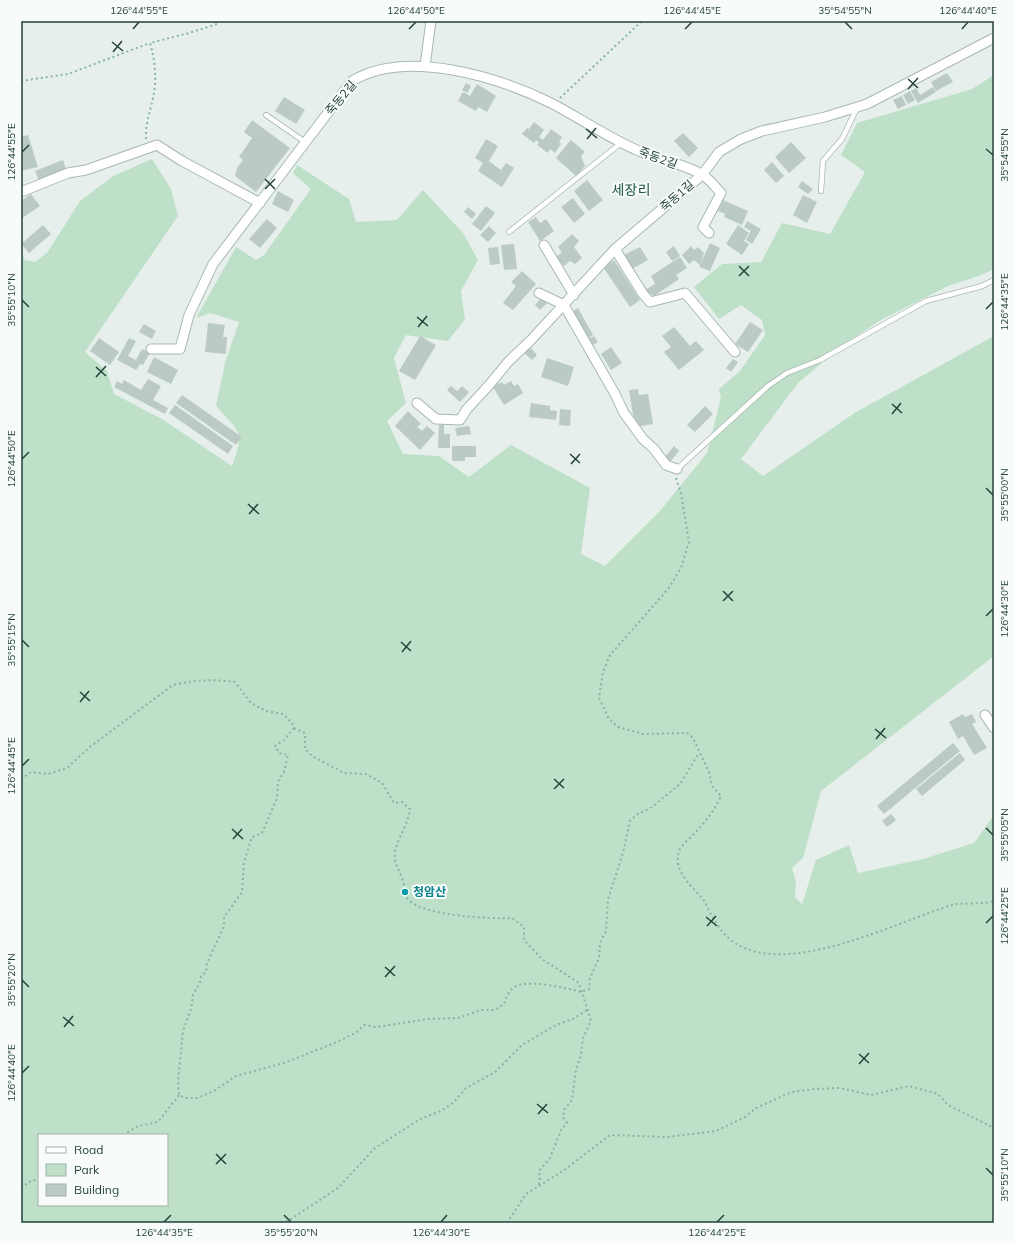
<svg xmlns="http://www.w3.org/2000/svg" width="1015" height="1244" font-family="Mulish,'Noto Sans KR',sans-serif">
<rect width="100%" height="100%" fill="#e6efeb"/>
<path fill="#bfe0c8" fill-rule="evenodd" d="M994,75V269L979,276L948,286L879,321L843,345L798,383L741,459L763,476L856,412L994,336V656L821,791L803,858L792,868L796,882L795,897L802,904L816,860L849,845L858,873L923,859L974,843L994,815V1223H21V253L25,260L35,262L47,253L80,201L113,176L152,159L171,189L178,216L85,352L107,371L114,394L162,419L232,466C245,430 240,433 216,406L225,363L239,322L210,313L196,318L236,247L256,260L264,255L311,189L293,173L297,165L349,199L356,222L397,220L423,190L463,233L478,260L461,291L465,319L448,341L406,335L394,358L406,403L387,421L403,454L439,456L469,477L511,445L590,488L581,554L605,566L660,511L707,453L721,397L719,389L740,371L765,335L762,320L741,305L719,319L694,287L722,264L761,262L782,223L830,234L865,172L841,155L857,123L972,89ZM39,1135H167V1205H39Z"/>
<path fill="#bbcac4" d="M947,73L953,82L936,91L931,82Z
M466,83L471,86L467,93L462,90Z
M477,84L496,96L487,112L478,107L476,111L458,101L463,92L470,96Z
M933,87L936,92L918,103L911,91L916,88L920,95Z
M910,91L915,100L908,104L903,95Z
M902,96L906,105L898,109L893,100Z
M284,97L305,110L296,124L275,111Z
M252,120L290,148L256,192L235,176L237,168L243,160L239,157L252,138L244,132Z
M534,122L544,130L539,137L543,140L551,129L562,137L559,142L561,144L555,153L550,149L548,153L537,145L539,143L536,140L534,143L522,134L527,128L529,129Z
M683,133L698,148L689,157L674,141Z
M28,135L38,167L21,171V137Z
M486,139L498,146L489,161L501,170L506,163L514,168L502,187L478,171L483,163L475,158Z
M571,140L585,152L581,156L585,166L576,176L556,158Z
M791,142L806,158L789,173L775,157Z
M63,160L66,169L39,180L35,171Z
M772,162L784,176L776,183L764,170Z
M587,180L603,200L589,211L574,191Z
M802,181L813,189L808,194L798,187Z
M278,191L294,200L288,212L272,204Z
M31,194L40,206L21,219V201Z
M803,195L817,202L807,223L793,215Z
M573,198L585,214L574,223L561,207Z
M723,200L748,211L742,225L724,217L725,214L718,211Z
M486,206L495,213L481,231L472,224Z
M468,207L476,214L472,219L464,212Z
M536,217L540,223L546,219L554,231L540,241L528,222Z
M267,219L277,228L260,248L249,239Z
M747,221L761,229L752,244L746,240L751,231L744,227Z
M43,225L51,234L29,253L21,244Z
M738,225L749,233L744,241L749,244L742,255L726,244Z
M489,226L496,233L488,242L480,235Z
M572,234L579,241L574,247L582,258L575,264L570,261L564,266L556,257L562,252L558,247Z
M710,243L720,248L710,271L699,267Z
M514,244L517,269L504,270L501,245Z
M674,246L680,256L672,261L666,252Z
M691,246L694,250L698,247L704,253L700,265L694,260L689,264L682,255Z
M498,247L500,264L490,265L488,248Z
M640,247L648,260L632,269L624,255Z
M680,257L687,268L676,275L679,279L654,296L645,290L655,284L651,276Z
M614,260L640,300L630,307L603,267Z
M522,271L536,284L513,310L503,303L516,286L511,282Z
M541,298L547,303L540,310L535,305Z
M578,308L593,335L588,338L573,311Z
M750,322L763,330L748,352L735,344Z
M208,323L225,325L223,337H227L226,354L205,352Z
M144,324L156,331L152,339L139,332Z
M674,327L690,346L696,341L704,350L679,370L664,352L671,347L662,336Z
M420,336L436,345L415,380L399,371Z
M594,336L598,342L591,346L587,339Z
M99,338L119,352L110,365L90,351Z
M129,338L136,341L128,356L136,360L142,349L150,353L143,365L140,364L136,370L117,360Z
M530,347L537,355L532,360L524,353Z
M611,347L622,363L611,370L601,354Z
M154,357L178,370L171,384L147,372Z
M547,358L574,367L568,386L541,377Z
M733,359L738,362L731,372L726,368Z
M148,379L161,386L153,400L168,408L165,414L114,387L117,381L122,384L124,380L141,390Z
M511,381L514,386L518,384L523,393L504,405L493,387L502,382L504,385Z
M451,386L457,391L462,386L469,392L460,402L447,390Z
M638,389L639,395L648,394L653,424L635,427L629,390Z
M182,395L242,437L236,445L176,403Z
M531,403L550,406V410L557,411L556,420L529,417Z
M175,405L233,446L228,454L169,413Z
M705,406L713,414L695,432L687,425Z
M560,409L571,410L570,426L559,425Z
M408,411L421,424L417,427L422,431L427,426L435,433L420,450L395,426Z
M439,425H444V434H450V448H438Z
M469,426L471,434L457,436L455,428Z
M452,446H476V457H465V461H452Z
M674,446L679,451L670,462L665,457Z
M963,714L965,717L972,714L976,722L972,724L987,748L974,755L963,736L958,739L949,722Z
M953,743L960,751L884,814L877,806Z
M960,753L965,760L922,796L916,789Z
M891,814L896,820L887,827L882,821Z"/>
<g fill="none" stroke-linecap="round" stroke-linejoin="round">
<defs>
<path id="lane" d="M266,115L305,142
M821,191L823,161L842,139L857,108
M509,232L621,143
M677,469L768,386L787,373L820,360L926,301L982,286L994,280"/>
<path id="street" d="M425,66L431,21
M21,192L68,173L86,170L157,145L182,161L260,203
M544,245L574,295
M615,249L643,294L650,302L685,293L735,352
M539,293L564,305L615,394L624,413L643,439L654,449L666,465L677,469
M151,349H180L189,315L213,264L352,81C406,48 498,77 551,103C580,118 610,139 639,151C659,160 682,163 701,174C709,178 715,187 721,193L703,227L709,233
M417,403L436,419L460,420L467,409L490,384L508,362L531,340L615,249L702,175L719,152L741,139L762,131L825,117L867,104L994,38
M985,715L994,728"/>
</defs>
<use href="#lane" stroke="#a8b8b2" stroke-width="6"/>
<use href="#street" stroke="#a8b8b2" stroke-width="11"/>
<path stroke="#86b3a5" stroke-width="2" stroke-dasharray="2 3" stroke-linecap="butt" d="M21,81L68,74L150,43
M560,98L642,21
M146,139C145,121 153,105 155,86C156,71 154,57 150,43L189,33L217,24L218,21
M676,478L681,493L689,542L681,568L668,589L610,655L603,672L599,698L609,719L618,727L644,734L687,733L693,738L709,772L712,786L721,796C714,812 704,823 693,835C689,839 683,844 680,849C671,868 690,885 702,898C707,904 708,910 712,916C718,926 725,937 735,943C789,978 896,922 952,905C965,902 981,905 994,901
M294,728L284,740L275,746L279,753L288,755L284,772L278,782L277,798L262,833L252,837L244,862L242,892L224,917V926L207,963L206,972L201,976L200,982L193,995L191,1009L183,1031L178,1082L179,1095L185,1098H197L214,1091L236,1076L284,1063L337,1042L357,1032L364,1025L376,1027L429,1019L458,1018L481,1010H495L504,1004C506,998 508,992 513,988C525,978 567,988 581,992L589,989L590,978L599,958L600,943L606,931L608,899L623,853L630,821L636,815L652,807L680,784L699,753
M294,728L305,733V749L312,756L344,773L366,774L382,783L394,803L402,802L410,809C408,825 398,837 395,852C393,863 400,871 403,881C406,888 402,894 409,900C424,916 490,919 512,918L524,927V940L542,959L579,983L591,1021L583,1038L581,1055L576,1070L572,1100L564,1110L563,1117L567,1123L561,1130L550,1158L539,1171L540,1180L538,1187
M21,779L31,772L48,774L67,768L91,746L173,685C194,680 214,679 235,682L251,703L266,711L283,714L292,723L294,728
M123,1135L138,1126L158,1122L179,1095
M21,1188L32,1180L39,1181
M281,1223L288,1221L338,1188L375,1148L422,1118L441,1111L454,1102L466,1088L495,1072L522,1045L556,1025L573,1019L587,1010
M507,1223L526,1194L563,1171L610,1135L667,1137L716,1131L745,1117L756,1108L792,1092L814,1089L840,1088L871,1095L909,1086L938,1094L948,1105L994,1128"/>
<use href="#lane" stroke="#fff" stroke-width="4.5"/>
<use href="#street" stroke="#fff" stroke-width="9"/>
</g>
<path fill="none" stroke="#24423a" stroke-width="1.5" d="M845,22L852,29M133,29L139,22M409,29L416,22M685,29L692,22M962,29L968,22M112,42L123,51M113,52L122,41M908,79L918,88M908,89L918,78M586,129L597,138M587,139L596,128M986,149L993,155M22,152L29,145M265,179L275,189M265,189L275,179M739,266L749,276M739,276L749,266M22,300L29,307M986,309L993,302M417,317L428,326M418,327L427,316M96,367L106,376M96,377L106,366M892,404L902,413M892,414L901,403M570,454L580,463M22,459L29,452M571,464L580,454M986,488L993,495M248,504L259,514M249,514L258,504M723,591L733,601M723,601L733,591M986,616L993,609M22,640L29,647M401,642L411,651M402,652L411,641M80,692L90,701M80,702L89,691M875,729L886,738M876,739L885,728M22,766L29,759M554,779L564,788M554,789L564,779M986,828L993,835M232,829L243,839M233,839L242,829M706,917L717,926M986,923L993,916M707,926L716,916M385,967L395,976M385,977L395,966M22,980L29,987M63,1017L74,1026M64,1027L73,1016M859,1054L869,1063M859,1064L869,1053M22,1073L29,1066M537,1104L548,1113M538,1114L547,1104M216,1154L226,1164M216,1164L226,1154M986,1168L993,1175M284,1215L291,1222M164,1222L171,1215M441,1222L447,1215M717,1222L724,1215"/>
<circle fill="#0f9aa8" stroke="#f7fbf9" stroke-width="1.5" cx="405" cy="892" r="4"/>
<g text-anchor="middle" stroke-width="4" stroke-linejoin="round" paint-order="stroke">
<g font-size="12" fill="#24423a" stroke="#f7fbf9">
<text transform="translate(341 98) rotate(-50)" y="4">죽동2길</text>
<text transform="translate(658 158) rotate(20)" y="4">죽동2길</text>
<text transform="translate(677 196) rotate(-41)" y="4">죽동1길</text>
</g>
<g font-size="12" font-weight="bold" fill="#0d838f" stroke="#f7fbf9" text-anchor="start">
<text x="413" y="896">청암산</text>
</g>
<g font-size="14" fill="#1f5548" stroke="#f7fbf9">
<text x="631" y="195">세장리</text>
</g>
</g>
<rect width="1015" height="1244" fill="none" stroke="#f7fbf9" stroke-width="44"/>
<rect x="38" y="1134" width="130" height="72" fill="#f7fbf9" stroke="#a3b1ad"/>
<rect x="46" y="1147" width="20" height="6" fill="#ffffff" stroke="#a3b1ad"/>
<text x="74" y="1154" font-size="12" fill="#24423a">Road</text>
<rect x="46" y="1164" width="20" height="12" fill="#bfe0c8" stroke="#a3b1ad"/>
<text x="74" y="1174" font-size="12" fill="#24423a">Park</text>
<rect x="46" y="1184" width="20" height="12" fill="#bbcac4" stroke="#a3b1ad"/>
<text x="74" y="1194" font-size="12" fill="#24423a">Building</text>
<rect x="22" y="22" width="971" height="1200" fill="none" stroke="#24423a" stroke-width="1.5"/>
<g font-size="10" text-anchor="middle" fill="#24423a">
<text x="139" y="14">126°44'55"E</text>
<text x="416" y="14">126°44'50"E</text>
<text x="692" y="14">126°44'45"E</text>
<text x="845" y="14">35°54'55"N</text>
<text x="968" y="14">126°44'40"E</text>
<text transform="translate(11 152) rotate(-90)" y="4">126°44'55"E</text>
<text transform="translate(1004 155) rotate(-90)" y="4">35°54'55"N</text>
<text transform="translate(11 300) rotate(-90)" y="4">35°55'10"N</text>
<text transform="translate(1004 302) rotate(-90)" y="4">126°44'35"E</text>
<text transform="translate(11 459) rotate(-90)" y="4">126°44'50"E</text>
<text transform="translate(1004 495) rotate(-90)" y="4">35°55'00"N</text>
<text transform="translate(1004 609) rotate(-90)" y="4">126°44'30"E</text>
<text transform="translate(11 640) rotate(-90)" y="4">35°55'15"N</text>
<text transform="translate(11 766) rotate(-90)" y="4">126°44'45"E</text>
<text transform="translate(1004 835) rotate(-90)" y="4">35°55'05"N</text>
<text transform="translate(1004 916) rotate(-90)" y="4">126°44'25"E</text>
<text transform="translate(11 980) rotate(-90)" y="4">35°55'20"N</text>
<text transform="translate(11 1073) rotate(-90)" y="4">126°44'40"E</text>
<text transform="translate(1004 1175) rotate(-90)" y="4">35°55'10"N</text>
<text x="164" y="1236">126°44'35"E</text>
<text x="291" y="1236">35°55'20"N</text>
<text x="441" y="1236">126°44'30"E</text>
<text x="717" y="1236">126°44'25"E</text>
</g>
</svg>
